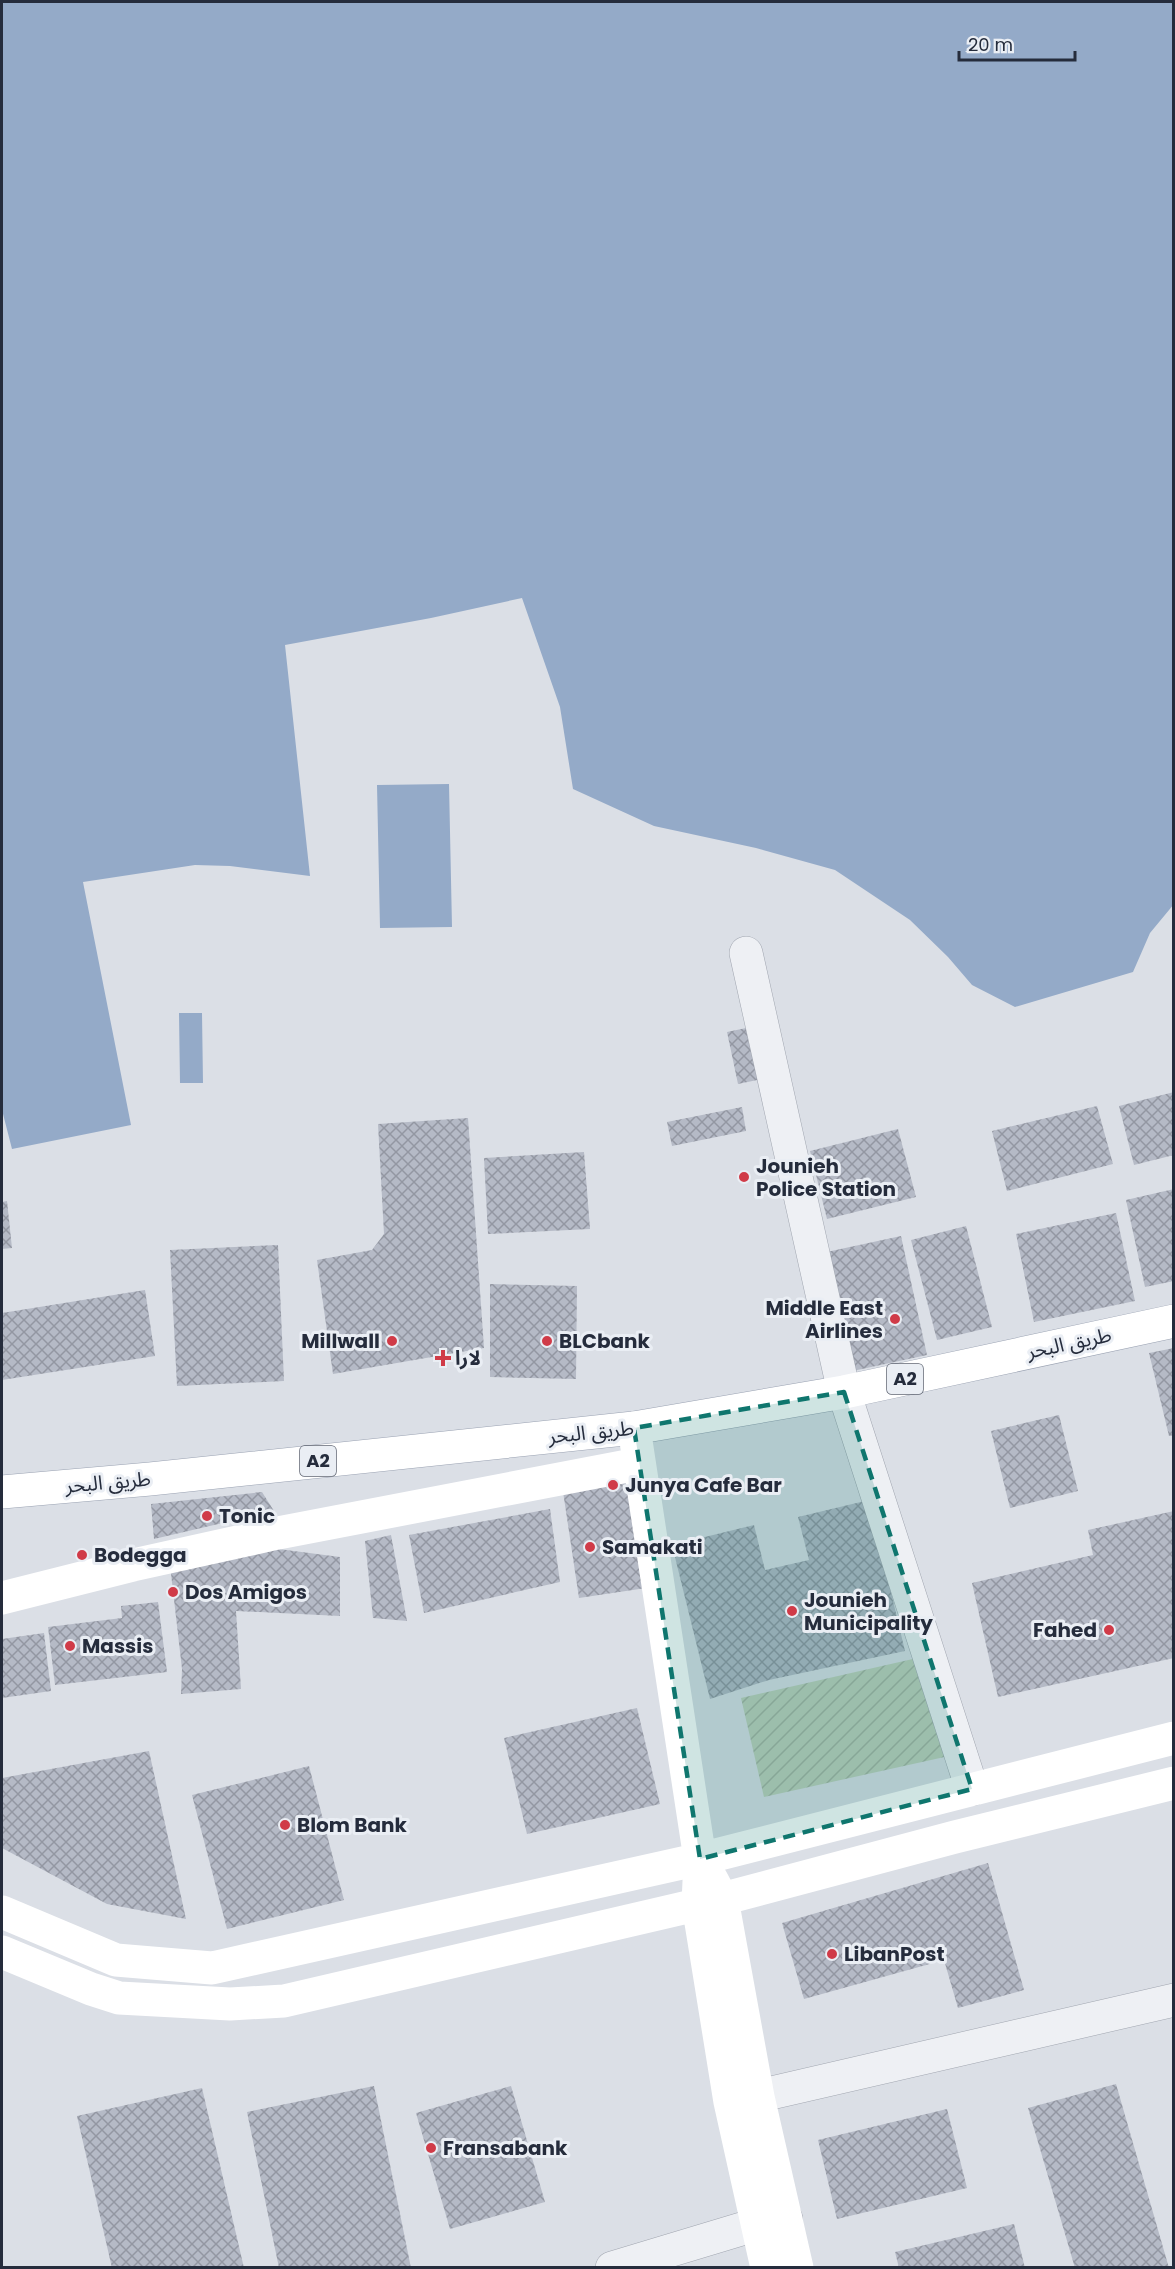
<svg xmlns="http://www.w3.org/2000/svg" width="1175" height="2269" font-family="Poppins,'Noto Sans Arabic',sans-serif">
<defs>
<pattern id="garden-furrows" width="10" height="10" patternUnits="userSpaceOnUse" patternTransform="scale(1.5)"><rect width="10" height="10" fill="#c0d0bc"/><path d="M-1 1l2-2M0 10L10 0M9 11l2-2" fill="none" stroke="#a5b3a2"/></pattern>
<pattern id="building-cross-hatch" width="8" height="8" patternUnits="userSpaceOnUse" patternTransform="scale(1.5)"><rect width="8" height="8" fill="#b5bac6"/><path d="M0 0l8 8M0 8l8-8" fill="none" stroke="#9397a2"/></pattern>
</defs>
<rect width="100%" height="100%" fill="#dbdfe6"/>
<path fill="url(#garden-furrows)" d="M926,1656L949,1756L764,1797L741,1698Z"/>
<path fill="#94aac8" d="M2,2H1173L1174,904L1150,933L1133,972L1015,1007L972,985L948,957L910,920L835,870L756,848L654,826L573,789L560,707L522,598L431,618L285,645L310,876L230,866L195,865L83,882L131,1125L12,1149L2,1110Z
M449,784L452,927L380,928L377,785Z
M179,1013H202L203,1083H180Z"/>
<path fill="url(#building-cross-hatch)" d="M751,1027L762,1079L738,1084L727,1032Z
M1174,1092V1155L1134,1165L1119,1106Z
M1097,1106L1113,1164L1007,1191L992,1131Z
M742,1107L746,1131L672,1146L667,1122Z
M468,1118L484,1348L333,1374L317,1260L372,1250L384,1234L378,1124Z
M898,1129L916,1197L827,1219L810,1151Z
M584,1152L590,1229L488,1234L484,1158Z
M1174,1189V1281L1145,1287L1126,1200Z
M7,1201L12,1248L2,1249V1202Z
M1116,1213L1135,1301L1034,1322L1016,1234Z
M966,1226L992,1327L937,1340L911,1240Z
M901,1236L927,1355L848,1372L822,1253Z
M278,1245L284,1381L177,1386L170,1250Z
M490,1284L577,1286L576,1379L490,1377Z
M145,1290L155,1356L2,1380V1313Z
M1174,1348V1435L1169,1436L1149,1353Z
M1059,1415L1078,1491L1010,1508L991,1431Z
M629,1476L646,1588L579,1598L562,1485Z
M262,1492L274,1511L154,1539L151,1504Z
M869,1500L905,1651L769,1680L710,1699L672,1545L754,1525L765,1570L809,1560L798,1517Z
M550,1509L560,1582L424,1613L409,1535Z
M1174,1511V1658L998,1697L972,1583L1093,1555L1088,1530Z
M391,1535L407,1621L373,1618L365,1541Z
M263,1547L340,1557V1616L236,1611L241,1689L181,1694L182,1669L170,1565Z
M158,1602L167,1672L55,1685L48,1627L122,1618L121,1606Z
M44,1633L51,1691L2,1698V1639Z
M637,1708L660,1804L527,1834L504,1738Z
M149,1751L186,1919L107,1904L2,1848V1778Z
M309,1766L344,1900L227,1929L192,1795Z
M988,1863L1024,1990L958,2008L944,1960L804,1999L782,1923Z
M1116,2084L1169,2268H1075L1028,2108Z
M374,2086L411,2268H279L247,2112Z
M511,2086L545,2202L450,2229L416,2113Z
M202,2088L244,2268H112L77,2116Z
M947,2109L967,2188L837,2219L818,2140Z
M1014,2224L1025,2268H899L895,2252Z"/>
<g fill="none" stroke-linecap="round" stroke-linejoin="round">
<defs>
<path id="street" d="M746,953L844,1392L972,1789
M732,2102L1174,2000
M612,2268L758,2224L786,2219"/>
<path id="primary" d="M2,1492L150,1479L634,1428L844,1392L1174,1321"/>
</defs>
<use href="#street" stroke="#a1a6b0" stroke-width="34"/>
<use href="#primary" stroke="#9aa2b2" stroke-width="34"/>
<use href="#street" stroke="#eef0f4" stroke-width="33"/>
<path stroke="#fff" stroke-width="33" d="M634,1428L700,1859L698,1904L730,2102L767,2268
M2,1598L133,1565L278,1533L638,1464
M712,1880L722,1899L758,2097L797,2268
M2,1912L116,1960L212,1968L700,1859L1174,1738
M2,1952L91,1989L119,1998L230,2004L284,2001L722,1899L955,1837L1174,1783"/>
<use href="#primary" stroke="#fff" stroke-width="33"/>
</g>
<path fill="#0f766e" fill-opacity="0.2" stroke="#0f766e" stroke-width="4.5" stroke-dasharray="12 8" stroke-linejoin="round" d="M844,1392L972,1789L700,1859L634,1428Z"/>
<g fill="#d03b48" stroke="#eaeef4" stroke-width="2">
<circle cx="744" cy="1177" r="6"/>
<circle cx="895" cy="1319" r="6"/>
<circle cx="392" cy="1341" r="6"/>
<circle cx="547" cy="1341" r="6"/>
<path d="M440 1349h6v6h6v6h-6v6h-6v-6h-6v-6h6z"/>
<circle cx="613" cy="1485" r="6"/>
<circle cx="207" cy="1516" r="6"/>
<circle cx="590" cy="1547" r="6"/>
<circle cx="82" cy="1555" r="6"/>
<circle cx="173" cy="1592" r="6"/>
<circle cx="792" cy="1611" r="6"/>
<circle cx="1109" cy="1630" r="6"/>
<circle cx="70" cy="1646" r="6"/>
<circle cx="285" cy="1825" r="6"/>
<circle cx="832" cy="1954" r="6"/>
<circle cx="431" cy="2148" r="6"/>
</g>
<g text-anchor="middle" stroke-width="6" stroke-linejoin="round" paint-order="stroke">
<g fill="#eaeef4" stroke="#606673" stroke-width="1.5">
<rect x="887" y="1364" width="36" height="30" rx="4.5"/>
<rect x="300" y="1446" width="36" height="30" rx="4.5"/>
</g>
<g font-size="18" font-weight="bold" fill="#252c3c">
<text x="905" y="1385">A2</text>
<text x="318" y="1467">A2</text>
</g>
<g font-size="20" font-weight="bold" fill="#252c3c" stroke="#eaeef4" text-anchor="start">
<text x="756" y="1173">Jounieh<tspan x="756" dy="23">Police Station</tspan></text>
<text x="883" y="1315" text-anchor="end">Middle East<tspan x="883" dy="23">Airlines</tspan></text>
<text x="380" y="1348" text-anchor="end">Millwall</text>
<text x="559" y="1348">BLCbank</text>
<text x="455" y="1365">لارا</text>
<text x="625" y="1492">Junya Cafe Bar</text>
<text x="219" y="1523">Tonic</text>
<text x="602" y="1554">Samakati</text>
<text x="94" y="1562">Bodegga</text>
<text x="185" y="1599">Dos Amigos</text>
<text x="804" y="1607">Jounieh<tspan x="804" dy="23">Municipality</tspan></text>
<text x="1097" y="1637" text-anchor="end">Fahed</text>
<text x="82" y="1653">Massis</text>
<text x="297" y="1832">Blom Bank</text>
<text x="844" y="1961">LibanPost</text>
<text x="443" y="2155">Fransabank</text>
</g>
<g font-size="20" fill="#252c3c" stroke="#eaeef4">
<text transform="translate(1069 1343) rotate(-12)" y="7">طريق البحر</text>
<text transform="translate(591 1432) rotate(-6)" y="7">طريق البحر</text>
<text transform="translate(108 1482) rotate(-5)" y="7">طريق البحر</text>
</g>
</g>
<rect width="1175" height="2269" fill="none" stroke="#252c3c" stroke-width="6"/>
<path d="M959 51v9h116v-9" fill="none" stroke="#252c3c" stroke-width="3"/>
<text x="968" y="51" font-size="18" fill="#252c3c" stroke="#eaeef4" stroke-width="4.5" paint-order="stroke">20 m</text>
</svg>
